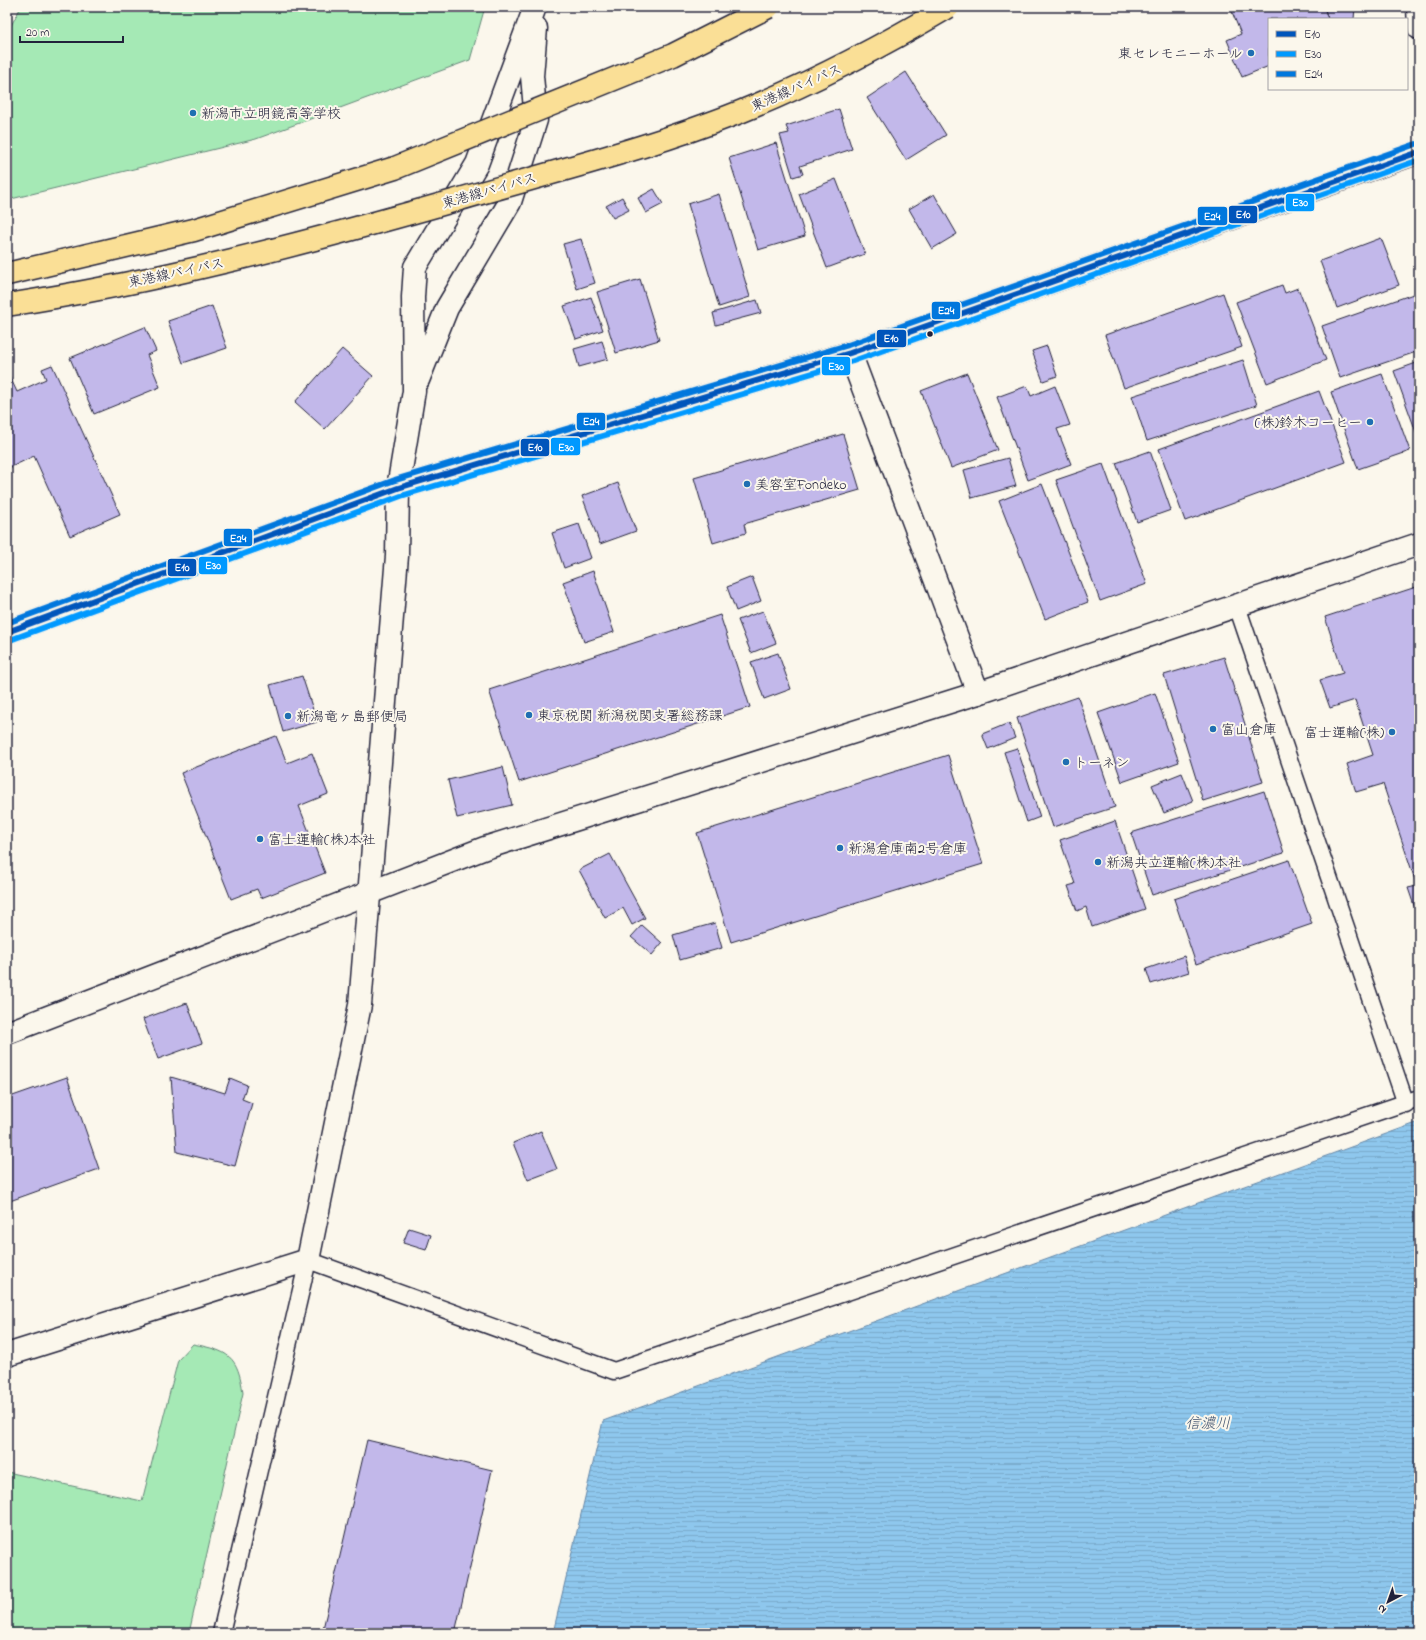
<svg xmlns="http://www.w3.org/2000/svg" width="1426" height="1640" font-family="'Indie Flower','Klee One',sans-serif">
<defs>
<pattern id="water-rules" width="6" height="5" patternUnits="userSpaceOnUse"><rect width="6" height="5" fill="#8ec7ed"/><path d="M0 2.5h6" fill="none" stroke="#7aabcc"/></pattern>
</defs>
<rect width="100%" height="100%" fill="#fbf7ec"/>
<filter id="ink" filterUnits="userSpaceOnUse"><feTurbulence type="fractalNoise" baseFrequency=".025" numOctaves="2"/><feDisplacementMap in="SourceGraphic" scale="8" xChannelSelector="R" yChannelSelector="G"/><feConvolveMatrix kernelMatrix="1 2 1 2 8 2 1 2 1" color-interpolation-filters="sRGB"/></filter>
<g filter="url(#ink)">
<path fill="#a5e9b5" stroke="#648678" d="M21,7H485L470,60L256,139L7,200V33Z
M193,1344C228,1351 238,1355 243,1393L189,1633H7V1472L142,1501L178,1360Z"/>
<path fill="url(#water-rules)" stroke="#6385a6" d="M1419,1122V1633H553L603,1421Z"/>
<path fill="#c2b8ea" stroke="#22223b" d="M1230,7H1324L1328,19H1269V66L1242,77L1227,40L1241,34Z
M1324,7H1355L1354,19H1328Z
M906,72L946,135L906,160L867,98Z
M839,109L852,149L800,166L803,174L793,177L780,135L789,133L786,126Z
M776,143L805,236L758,250L729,158Z
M836,179L865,254L827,268L799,194Z
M654,189L663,204L646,213L638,198Z
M719,194L750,297L719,307L688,204Z
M934,194L957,234L932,249L909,209Z
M622,197L629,210L613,218L606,206Z
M1381,238L1399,285L1337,308L1320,261Z
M581,239L595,283L577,289L563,244Z
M640,279L659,340L616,353L597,292Z
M1282,285L1285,293L1298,288L1326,360L1267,383L1236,302Z
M1419,292V351L1340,378L1322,326Z
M1223,293L1242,347L1124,388L1105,335Z
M591,297L603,330L576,339L564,306Z
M757,300L761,313L716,325L713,313Z
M212,306L227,348L183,363L168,321Z
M145,327L156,351L147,355L160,387L94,414L70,358Z
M602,341L608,359L579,367L574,349Z
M1047,346L1057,376L1043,381L1032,351Z
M342,349L373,376L325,429L295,402Z
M1243,360L1257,405L1147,441L1132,396Z
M1419,362V440L1394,371Z
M52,365L120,514L70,536L34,456L9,468L7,463V378L10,377L17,392L46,379L42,369Z
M967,373L998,450L951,468L921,391Z
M1382,374L1410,451L1358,469L1331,392Z
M1027,386L1031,396L1055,386L1070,425L1057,429L1071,464L1028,480L997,397Z
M1319,391L1346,462L1185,521L1159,449Z
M843,434L860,490L744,524L746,533L713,543L694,478Z
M1150,451L1171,510L1137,522L1116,463Z
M1008,458L1016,486L972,498L964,470Z
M1103,464L1147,584L1100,601L1056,480Z
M618,483L636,531L600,544L582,496Z
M1042,484L1088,602L1045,619L999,501Z
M579,524L591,558L564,568L552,533Z
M593,571L614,632L584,642L563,582Z
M752,577L761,601L736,611L727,587Z
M1419,586V920L1408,888L1417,886L1383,784L1356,792L1347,764L1373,755L1355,700L1330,708L1320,680L1343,673L1325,617Z
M763,611L776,643L751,653L738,620Z
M720,615L750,707L519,782L489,690Z
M778,653L791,689L764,699L751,662Z
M1224,657L1263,782L1203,801L1164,675Z
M302,676L317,722L283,732L270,685Z
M1155,693L1179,762L1122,782L1098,713Z
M1078,697L1115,807L1053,827L1017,718Z
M1009,723L1015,738L988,749L982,734Z
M276,736L287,763L312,753L328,794L299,806L325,873L261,898L257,889L231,899L181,773Z
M1017,748L1040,817L1027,822L1004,752Z
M948,755L983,864L731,942L697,833Z
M503,767L512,805L457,818L448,780Z
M1182,773L1193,801L1164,813L1152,785Z
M1264,791L1284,853L1152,895L1131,833Z
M1115,821L1145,909L1092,927L1086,907L1077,911L1068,886L1075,884L1060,840Z
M610,854L645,918L632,925L623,908L605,918L579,870Z
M1289,860L1312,924L1196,964L1174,899Z
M715,923L722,948L680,960L673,935Z
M642,925L662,943L652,955L631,937Z
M1184,956L1189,972L1151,984L1146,969Z
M187,1003L202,1043L158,1059L143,1019Z
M67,1077L99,1169L7,1202V1098Z
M171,1077L225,1093L230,1078L247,1085L242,1099L252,1103L235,1166L177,1152Z
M541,1131L557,1169L528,1180L513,1143Z
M409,1228L431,1235L426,1250L403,1243Z
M367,1440L492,1470L455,1633H322Z"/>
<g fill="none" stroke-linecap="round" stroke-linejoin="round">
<defs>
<path id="service" d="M1237,606L1406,1104
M221,1633L308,1260L614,1371L1419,1098"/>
<path id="minor" d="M850,353L978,693"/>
<path id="tertiary" d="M1418,7L1419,28
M418,380L447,308L510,202L536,120L532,76L536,28
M398,488L414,391L413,297L415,267L477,164L535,7
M7,1033L485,848L978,693L1419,544"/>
<path id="secondary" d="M7,1355L308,1260L360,1005L397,556L398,488"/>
<path id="trunk" d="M7,632L398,488L850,353L1419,152"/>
</defs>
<use href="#service" stroke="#22223b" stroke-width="19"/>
<use href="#minor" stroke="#22223b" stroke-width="25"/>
<use href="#tertiary" stroke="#22223b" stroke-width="25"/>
<use href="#secondary" stroke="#22223b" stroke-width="25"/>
<use href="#trunk" stroke="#22223b" stroke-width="25"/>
<use href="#service" stroke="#fbf7ec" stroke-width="16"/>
<use href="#minor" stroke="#fbf7ec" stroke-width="22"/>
<use href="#tertiary" stroke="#fbf7ec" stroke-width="22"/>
<use href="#secondary" stroke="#fbf7ec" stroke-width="22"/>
<use href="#trunk" stroke="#fadf96" stroke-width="22"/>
<defs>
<path id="trunk-bridge" d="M7,274L194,230L395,168L673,55L768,7
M7,305C158,282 306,243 453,201C539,176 627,154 711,123C794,93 872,52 948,7"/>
</defs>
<use href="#trunk-bridge" stroke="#22223b" stroke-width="25" stroke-linecap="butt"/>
<use href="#trunk-bridge" stroke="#fadf96" stroke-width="22"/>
<defs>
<path id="bus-1" d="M7,632L398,488L850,353L1419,152"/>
<path id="bus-2" d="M10,640L401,496L853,361L1419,160"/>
<path id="bus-3" d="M7,623L395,480L848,345L1416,144"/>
</defs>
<use href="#bus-1" stroke="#fbf7ec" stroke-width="9"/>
<use href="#bus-2" stroke="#fbf7ec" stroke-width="9"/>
<use href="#bus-3" stroke="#fbf7ec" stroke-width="9"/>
<use href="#bus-1" stroke="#05b" stroke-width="6"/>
<use href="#bus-2" stroke="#09f" stroke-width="6"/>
<use href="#bus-3" stroke="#07d" stroke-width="6"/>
</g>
</g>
<g fill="#1f6fb2" stroke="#fbf7ec" stroke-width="1.5">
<circle cx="1251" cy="53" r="4"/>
<circle cx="193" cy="113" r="4"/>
<circle cx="1370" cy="422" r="4"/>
<circle cx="747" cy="484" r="4"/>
<circle cx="529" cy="715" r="4"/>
<circle cx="288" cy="716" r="4"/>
<circle cx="1213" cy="729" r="4"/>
<circle cx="1392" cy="732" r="4"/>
<circle cx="1066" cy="762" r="4"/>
<circle cx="260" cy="839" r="4"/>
<circle cx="840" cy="848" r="4"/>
<circle cx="1098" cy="862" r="4"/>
</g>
<circle fill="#22223b" stroke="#fbf7ec" stroke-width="1.5" cx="930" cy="334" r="3.5"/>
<g text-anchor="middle" stroke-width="4" stroke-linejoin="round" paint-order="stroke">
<g font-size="14" fill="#22223b" stroke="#fbf7ec" text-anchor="start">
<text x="1243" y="58" text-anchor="end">東セレモニーホール</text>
<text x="201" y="118">新潟市立明鏡高等学校</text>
<text x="1362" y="427" text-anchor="end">(株)鈴木コーヒー</text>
<text x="755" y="489">美容室Fondeko</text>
<text x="537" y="720">東京税関 新潟税関支署総務課</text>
<text x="296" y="721">新潟竜ヶ島郵便局</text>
<text x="1221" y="734">富山倉庫</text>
<text x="1384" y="737" text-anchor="end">富士運輸(株)</text>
<text x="1074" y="767">トーネン</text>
<text x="268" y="844">富士運輸(株)本社</text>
<text x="848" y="853">新潟倉庫南2号倉庫</text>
<text x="1106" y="867">新潟共立運輸(株)本社</text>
</g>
<g font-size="14" fill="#22223b" stroke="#fbf7ec">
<text transform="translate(796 87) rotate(-24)" y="5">東港線バイパス</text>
<text transform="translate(489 190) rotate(-16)" y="5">東港線バイパス</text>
<text transform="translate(176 272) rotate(-12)" y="5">東港線バイパス</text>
</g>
<g font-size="15" font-style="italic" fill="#425470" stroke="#fbf7ec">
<text x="1208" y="1428">信濃川</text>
</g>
</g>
<g stroke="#fbf7ec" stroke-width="1.5">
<rect x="1285" y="193" width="30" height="19" rx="4" fill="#09f"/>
<rect x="1228" y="205" width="30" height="19" rx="4" fill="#05b"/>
<rect x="1197" y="206" width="31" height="20" rx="4" fill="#07d"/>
<rect x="931" y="301" width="30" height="19" rx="4" fill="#07d"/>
<rect x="876" y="329" width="31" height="19" rx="4" fill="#05b"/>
<rect x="821" y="356" width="30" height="20" rx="4" fill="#09f"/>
<rect x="576" y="412" width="30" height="19" rx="4" fill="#07d"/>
<rect x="550" y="437" width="31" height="19" rx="4" fill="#09f"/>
<rect x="520" y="438" width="30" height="19" rx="4" fill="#05b"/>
<rect x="223" y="528" width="30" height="19" rx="4" fill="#07d"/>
<rect x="198" y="556" width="30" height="19" rx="4" fill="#09f"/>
<rect x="167" y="558" width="30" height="19" rx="4" fill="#05b"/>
</g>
<g font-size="11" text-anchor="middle" font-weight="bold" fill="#fff">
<text x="1300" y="206">E30</text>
<text x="1243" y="218">E10</text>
<text x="1212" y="220">E24</text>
<text x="946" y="314">E24</text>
<text x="891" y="342">E10</text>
<text x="836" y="370">E30</text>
<text x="591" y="425">E24</text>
<text x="566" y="451">E30</text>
<text x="535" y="451">E10</text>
<text x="238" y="542">E24</text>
<text x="213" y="569">E30</text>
<text x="182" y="571">E10</text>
</g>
<rect width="1426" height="1640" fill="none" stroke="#fbf7ec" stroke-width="24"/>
<rect x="12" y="12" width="1402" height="1616" fill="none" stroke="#22223b" stroke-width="1.5" filter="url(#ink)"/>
<rect x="1268" y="18" width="140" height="72" fill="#fbf7ec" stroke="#a4a2a5"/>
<rect x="1276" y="31" width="20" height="6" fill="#0055bb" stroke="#a4a2a5"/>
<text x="1304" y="38" font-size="12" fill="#22223b">E10</text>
<rect x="1276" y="51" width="20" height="6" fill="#0099ff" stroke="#a4a2a5"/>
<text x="1304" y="58" font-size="12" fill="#22223b">E30</text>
<rect x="1276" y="71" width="20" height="6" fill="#0077dd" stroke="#a4a2a5"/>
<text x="1304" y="78" font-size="12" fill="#22223b">E24</text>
<g transform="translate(1388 1602) rotate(221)" stroke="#fbf7ec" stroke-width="3" paint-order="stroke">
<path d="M0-3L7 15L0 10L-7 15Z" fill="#22223b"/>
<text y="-6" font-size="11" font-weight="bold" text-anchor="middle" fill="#22223b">N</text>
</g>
<path d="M20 36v6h103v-6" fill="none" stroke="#22223b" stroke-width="2"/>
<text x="26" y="36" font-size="12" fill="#22223b" stroke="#fbf7ec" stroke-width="3" paint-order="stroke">20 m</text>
</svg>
